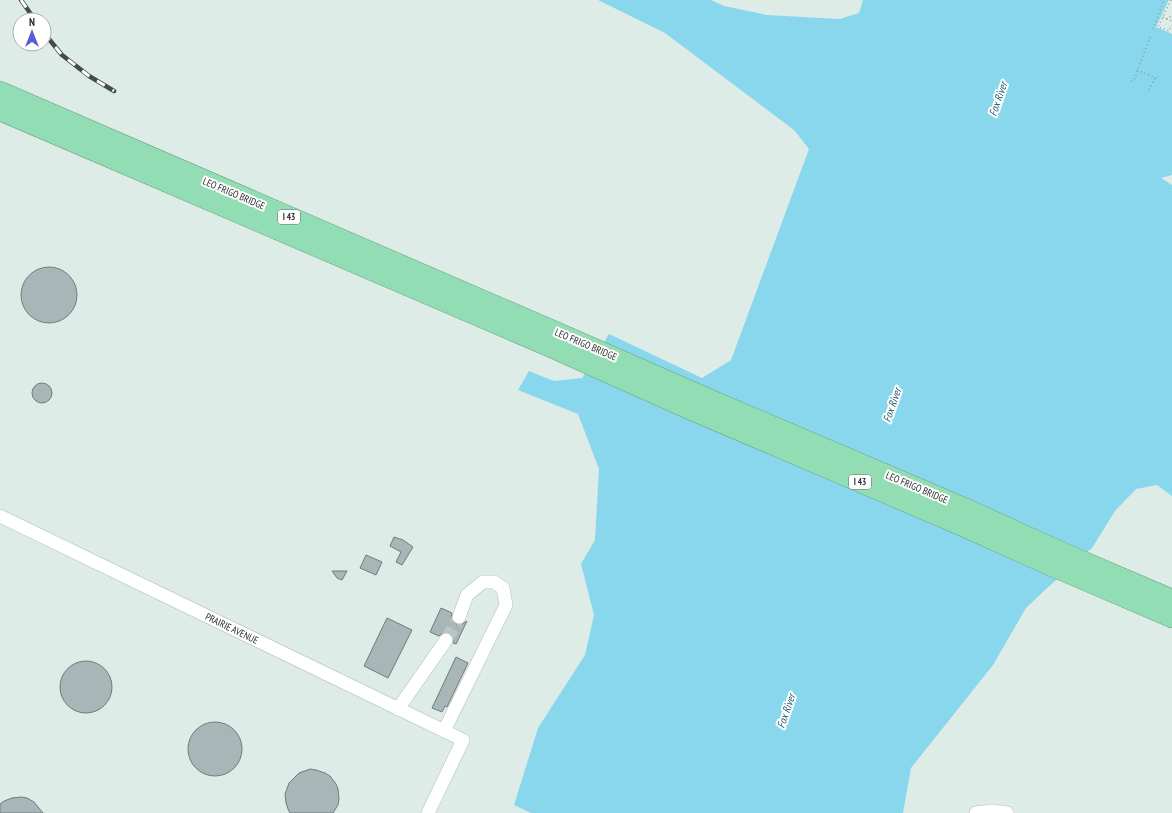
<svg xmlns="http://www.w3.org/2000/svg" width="1172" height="813" font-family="'PT Sans Narrow',sans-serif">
<rect width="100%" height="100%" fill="#deece8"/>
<path fill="#89d7ed" d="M598,0H711L724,6L767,15L840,19L859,13L863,0H1169L1156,27L1172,34V175L1161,178L1172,185V496L1157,485L1136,489L1115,511L1092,548L1045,590L1026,608L993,665L911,768L903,813H531L514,805L538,728L585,655L594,615L581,564L595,540L599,469L578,414L518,390L529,371L554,381L582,378L609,334L702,378L731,360L809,149L794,130L665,33Z"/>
<path fill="#a8b6b7" stroke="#6e7c7c" d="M21 295a28 28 0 1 1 56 0a28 28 0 1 1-56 0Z
M32 393a10 10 0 1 1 20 0a10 10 0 1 1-20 0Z
M394,537L403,540L413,547L402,565L396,562L401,552L390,546Z
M366,555L382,562L376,575L360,568Z
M332,571H347L342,580L337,578Z
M441,608L452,613L451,619L456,624L461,625L467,621L456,644L453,643V637L450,633H443L439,636L430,632Z
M387,618L412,630L388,678L364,666Z
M456,657L468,663L447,707L445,706L442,712L432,708Z
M60 687a26 26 0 1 1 52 0a26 26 0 1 1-52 0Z
M188 749a27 27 0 1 1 54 0a27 27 0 1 1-54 0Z
M310,769L316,770L325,773L330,776L336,784L338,789L339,799L338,805L333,813H290L288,809L286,803L285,794L289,783L299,773Z
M21,797L27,798L34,802L43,813H0V804L4,801L12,798Z"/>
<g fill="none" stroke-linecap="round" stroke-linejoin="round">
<path stroke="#bac6c3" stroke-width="13" stroke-dasharray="13 6" stroke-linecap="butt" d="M446,640L459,617"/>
<defs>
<path id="minor" d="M0,516L463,740L428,813
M398,709L446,640
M444,731L506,605L503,588L494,582H483L467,595L459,617
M976,813L992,811L1007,813"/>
<path id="highway" d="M0,91L578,341L703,396L968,509L1058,550L1172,599
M0,111L547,346L688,409L959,525L1048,565L1172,618"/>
</defs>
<use href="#minor" stroke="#b1bebb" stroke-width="14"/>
<use href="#highway" stroke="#6ea085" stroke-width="20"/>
<path stroke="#909a97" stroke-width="1.5" stroke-dasharray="1 3" stroke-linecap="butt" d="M1171,0L1158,27L1169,31L1172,25
M1163,17L1172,21
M1166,19L1171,16L1172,17
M1153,29L1164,0
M1137,70L1158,79
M1131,81L1134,80L1150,37
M1149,90L1155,78"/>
<use href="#minor" stroke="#fff" stroke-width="13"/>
<use href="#highway" stroke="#92ddb3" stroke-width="19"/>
<defs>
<path id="rail" d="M21,0L35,20
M44,33L62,55L89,76L114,91"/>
</defs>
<use href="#rail" stroke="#444b49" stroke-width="4.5"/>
<use href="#rail" stroke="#fff" stroke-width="3" stroke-dasharray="9" stroke-linecap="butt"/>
</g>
<g text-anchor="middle" stroke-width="4" stroke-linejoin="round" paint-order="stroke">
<g fill="#fff" stroke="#6b6e6d" stroke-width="1">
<rect x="278" y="210" width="22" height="14" rx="3"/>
<rect x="849" y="475" width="22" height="14" rx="3"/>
</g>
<g font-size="9" font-weight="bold" fill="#2b302f">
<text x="289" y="220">I 43</text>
<text x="860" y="485">I 43</text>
</g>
<g font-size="10" fill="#2b302f" stroke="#fff">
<text transform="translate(234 193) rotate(23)" y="4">LEO FRIGO BRIDGE</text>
<text transform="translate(586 344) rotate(23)" y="4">LEO FRIGO BRIDGE</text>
<text transform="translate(917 487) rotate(23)" y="4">LEO FRIGO BRIDGE</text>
<text transform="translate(232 628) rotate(26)" y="4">PRAIRIE AVENUE</text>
</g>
<g font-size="11" font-style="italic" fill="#1f5e6e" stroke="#fff">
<text transform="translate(998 99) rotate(-71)" y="4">Fox River</text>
<text transform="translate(892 405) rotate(-71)" y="4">Fox River</text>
<text transform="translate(786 711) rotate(-71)" y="4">Fox River</text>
</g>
</g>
<g transform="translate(32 32)"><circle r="19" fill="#ffffff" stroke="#aaacac"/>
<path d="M0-3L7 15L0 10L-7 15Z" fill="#5b5dd5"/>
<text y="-6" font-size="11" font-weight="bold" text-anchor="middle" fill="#2b302f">N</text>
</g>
</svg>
